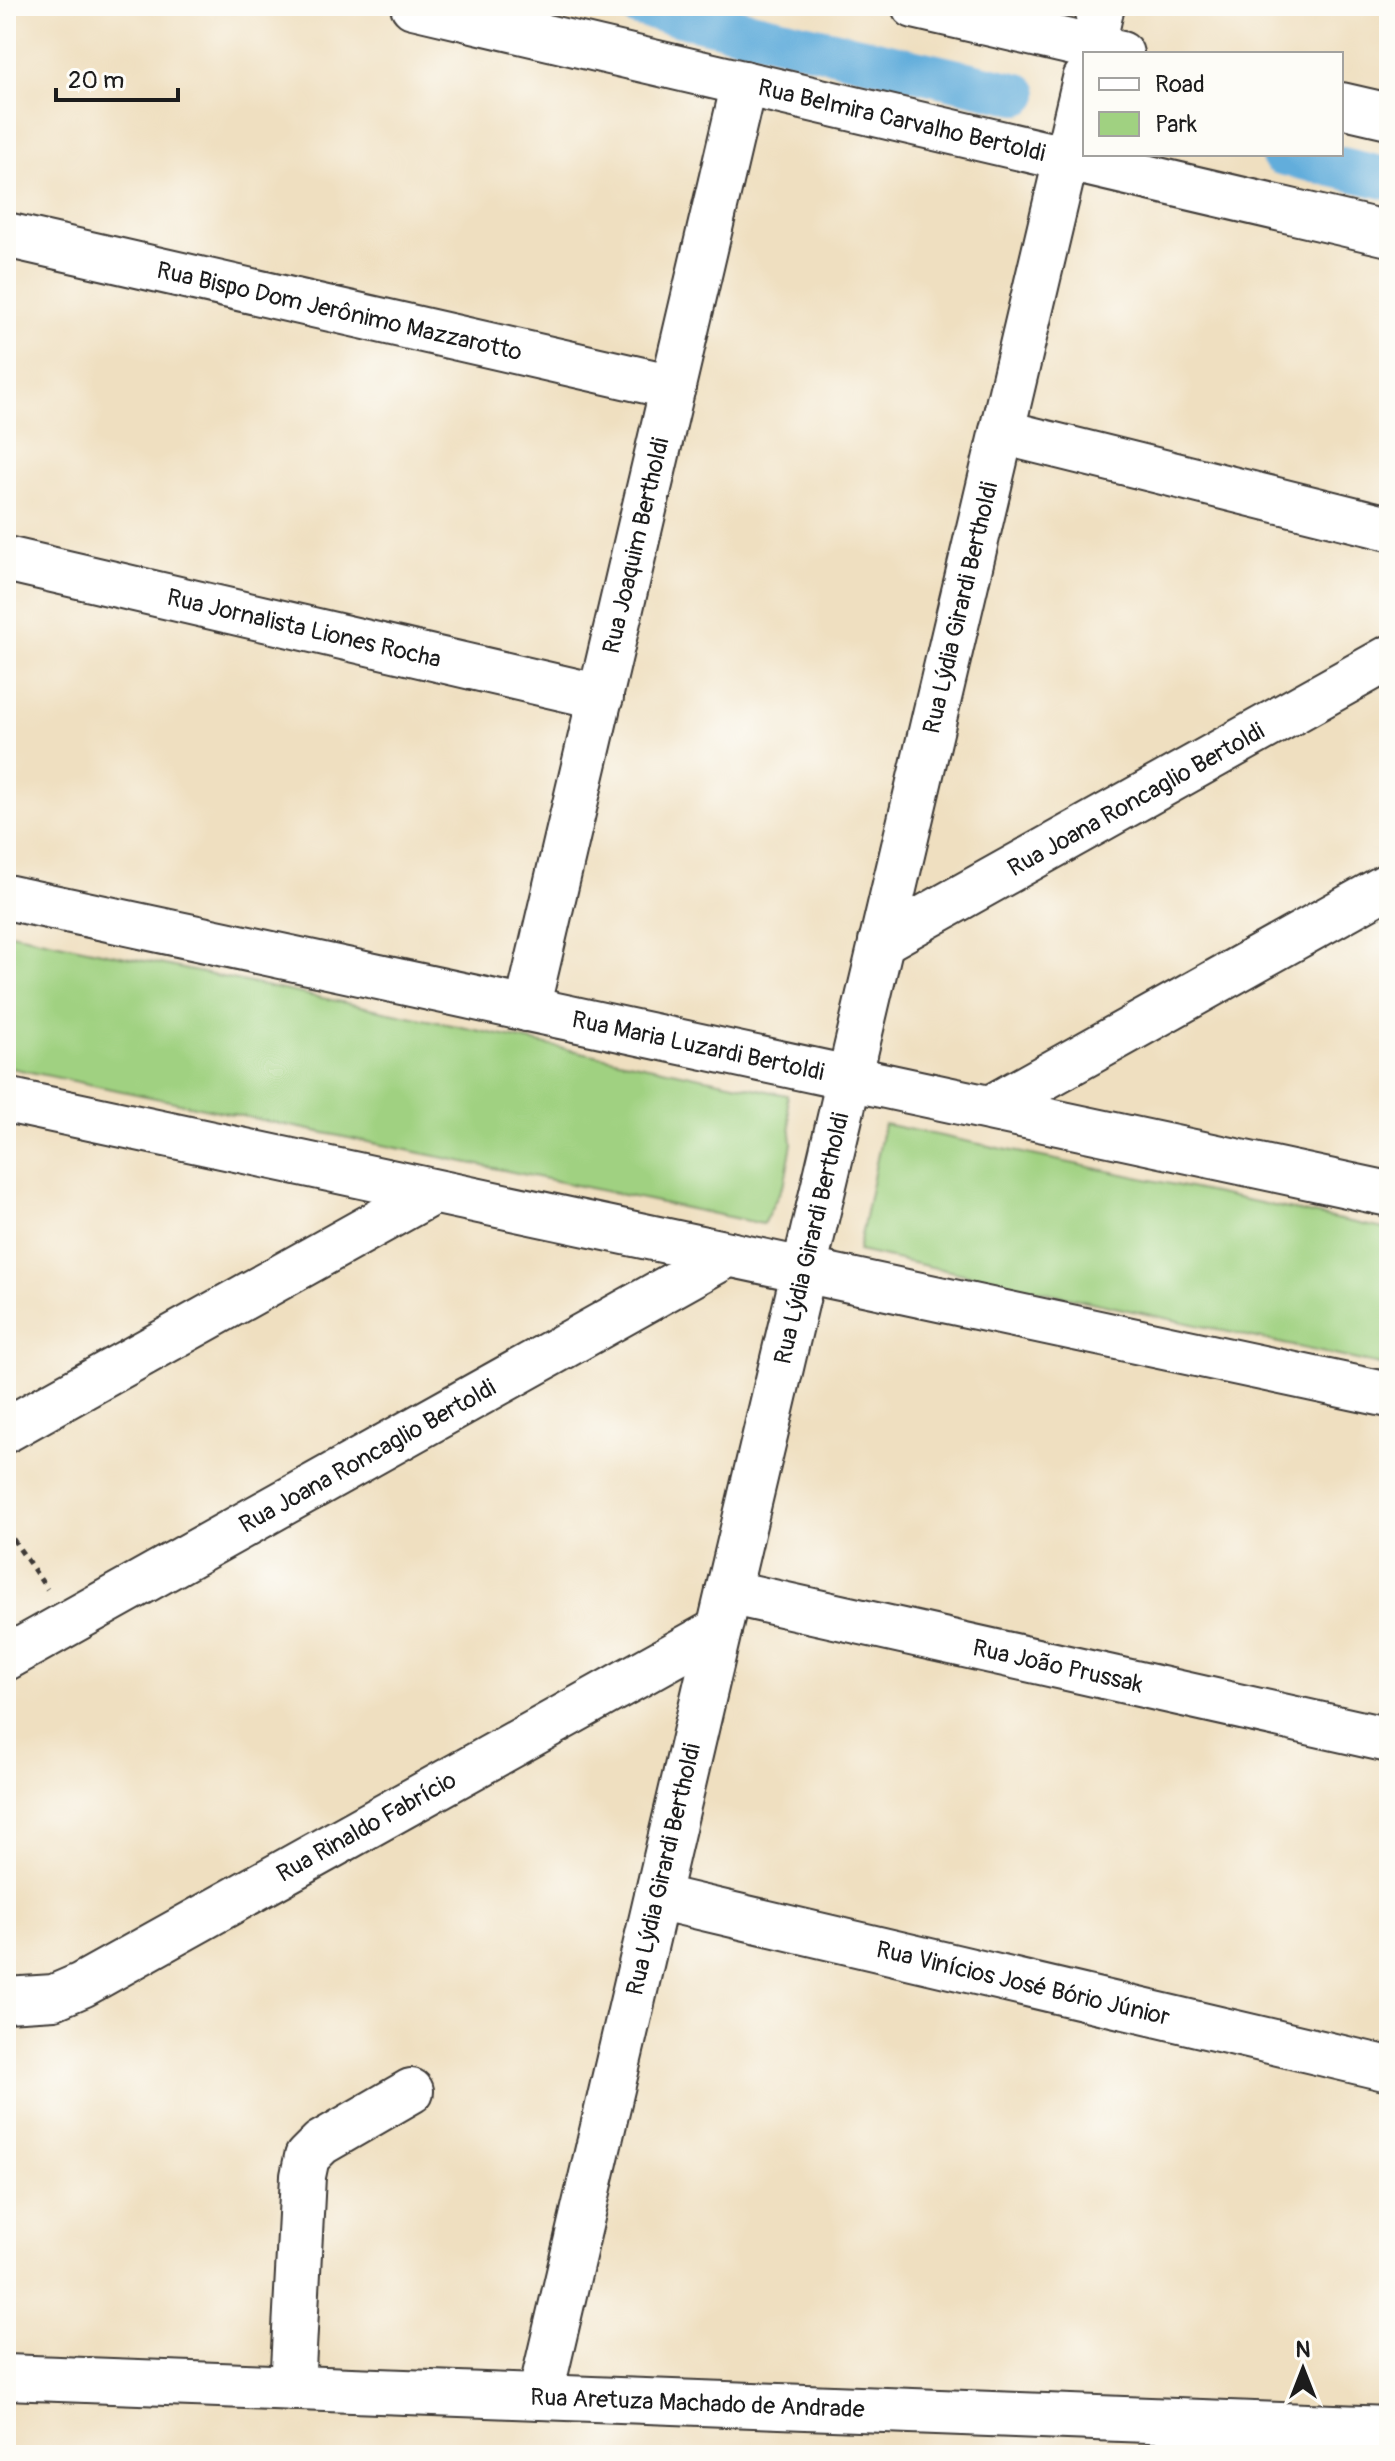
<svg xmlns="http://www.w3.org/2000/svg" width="1395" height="2461" font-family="Pangolin,sans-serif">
<rect width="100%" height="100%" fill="#fdfcf7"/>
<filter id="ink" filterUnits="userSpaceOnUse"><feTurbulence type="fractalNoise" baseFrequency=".0125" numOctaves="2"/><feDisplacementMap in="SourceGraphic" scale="16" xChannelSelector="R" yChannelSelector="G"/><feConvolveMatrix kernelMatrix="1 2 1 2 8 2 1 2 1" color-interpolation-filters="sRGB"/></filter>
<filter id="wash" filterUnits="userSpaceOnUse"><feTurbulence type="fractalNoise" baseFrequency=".006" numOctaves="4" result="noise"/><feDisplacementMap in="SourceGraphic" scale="32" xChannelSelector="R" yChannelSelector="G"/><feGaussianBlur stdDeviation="1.8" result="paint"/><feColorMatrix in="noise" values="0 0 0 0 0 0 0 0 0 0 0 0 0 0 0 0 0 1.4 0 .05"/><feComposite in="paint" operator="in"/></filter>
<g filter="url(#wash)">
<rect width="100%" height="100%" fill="#efdfc0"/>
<path fill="#a0d181" stroke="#5e764e" stroke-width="2" d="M6,932L787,1095L792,1143L785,1182L763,1224L6,1067Z
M884,1124L1389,1230V1367L858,1251Z"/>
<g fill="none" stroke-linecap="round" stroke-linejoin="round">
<path stroke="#62addb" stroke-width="42" d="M638,6L1018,94
M1281,154L1389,179"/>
</g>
</g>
<g filter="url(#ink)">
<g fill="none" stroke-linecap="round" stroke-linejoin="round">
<defs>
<g id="minor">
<path id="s1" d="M413,6L1389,234"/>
<path d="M914,6L1121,54"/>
<path d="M1091,54L1102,6"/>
<path d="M1341,105L1389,116"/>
<path id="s2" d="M6,235L673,387"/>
<path d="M1002,432L1389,528"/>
<path id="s3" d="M6,559L601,697"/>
<path id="s4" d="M6,897L1389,1194"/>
<path id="s5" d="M881,942L1389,658"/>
<path id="s6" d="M527,1009L744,83"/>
<path d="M6,1100L1389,1395"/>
<path d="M990,1108L1389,885"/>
<path d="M6,1430L433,1192"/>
<path id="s7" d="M728,1592L1389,1740"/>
<path id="s8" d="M6,1658L729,1254"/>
<path id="s9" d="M657,1897L1389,2069"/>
<path id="s10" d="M6,2000L54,1997L82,1985L719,1630"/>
<path id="s11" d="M6,2377L1389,2429"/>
<path d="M292,2388L303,2176L307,2157L321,2143L411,2091"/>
<path id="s12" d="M540,2397L728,1592L1085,79"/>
</g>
</defs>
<use href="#minor" stroke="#3c3935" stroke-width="48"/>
<path stroke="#3c3935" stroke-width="5" stroke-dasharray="6 6" stroke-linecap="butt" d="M6,1529L47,1589"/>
<use href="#minor" stroke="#fff" stroke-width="44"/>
</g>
</g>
<g text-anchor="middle" stroke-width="7" stroke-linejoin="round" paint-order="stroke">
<g font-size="24" fill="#1c1c1c" stroke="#fdfcf7">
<text dy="8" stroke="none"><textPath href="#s1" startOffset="502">Rua Belmira Carvalho Bertoldi</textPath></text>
<text dy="8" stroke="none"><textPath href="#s2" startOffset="342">Rua Bispo Dom Jerônimo Mazzarotto</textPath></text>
<text dy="8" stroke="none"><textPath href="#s6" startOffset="476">Rua Joaquim Bertholdi</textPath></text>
<text dy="8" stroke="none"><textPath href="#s12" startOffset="1838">Rua Lýdia Girardi Bertholdi</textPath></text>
<text dy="8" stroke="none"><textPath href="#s3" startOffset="306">Rua Jornalista Liones Rocha</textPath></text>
<text dy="8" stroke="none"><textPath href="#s5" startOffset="292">Rua Joana Roncaglio Bertoldi</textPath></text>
<text dy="8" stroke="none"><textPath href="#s4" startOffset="708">Rua Maria Luzardi Bertoldi</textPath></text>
<text dy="8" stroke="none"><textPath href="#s12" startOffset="1190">Rua Lýdia Girardi Bertholdi</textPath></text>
<text dy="8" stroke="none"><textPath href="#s8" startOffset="414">Rua Joana Roncaglio Bertoldi</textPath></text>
<text dy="8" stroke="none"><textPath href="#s7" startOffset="338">Rua João Prussak</textPath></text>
<text dy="8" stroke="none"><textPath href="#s10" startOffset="404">Rua Rinaldo Fabrício</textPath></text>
<text dy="8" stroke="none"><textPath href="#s12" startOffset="542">Rua Lýdia Girardi Bertholdi</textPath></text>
<text dy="8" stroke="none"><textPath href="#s9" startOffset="376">Rua Vinícios José Bório Júnior</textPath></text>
<text dy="8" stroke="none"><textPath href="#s11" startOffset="692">Rua Aretuza Machado de Andrade</textPath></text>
</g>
</g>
<rect width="1395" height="2461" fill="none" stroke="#fdfcf7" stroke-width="32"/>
<rect x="1083" y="52" width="260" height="104" fill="#fdfcf7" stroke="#a3a29f" stroke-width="2"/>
<rect x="1099" y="78" width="40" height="12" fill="#ffffff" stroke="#a3a29f" stroke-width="2"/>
<text x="1155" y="92" font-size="24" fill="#1c1c1c">Road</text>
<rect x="1099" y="112" width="40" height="24" fill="#a0d181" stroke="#a3a29f" stroke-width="2"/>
<text x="1155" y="132" font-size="24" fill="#1c1c1c">Park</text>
<g transform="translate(1303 2369)" stroke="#fdfcf7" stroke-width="6" paint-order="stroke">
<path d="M0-6L14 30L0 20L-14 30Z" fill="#1c1c1c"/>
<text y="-12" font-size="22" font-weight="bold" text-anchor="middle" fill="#1c1c1c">N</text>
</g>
<path d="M56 88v12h122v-12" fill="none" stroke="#1c1c1c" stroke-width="4"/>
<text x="68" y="88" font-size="24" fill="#1c1c1c" stroke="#fdfcf7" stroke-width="6" paint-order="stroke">20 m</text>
</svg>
